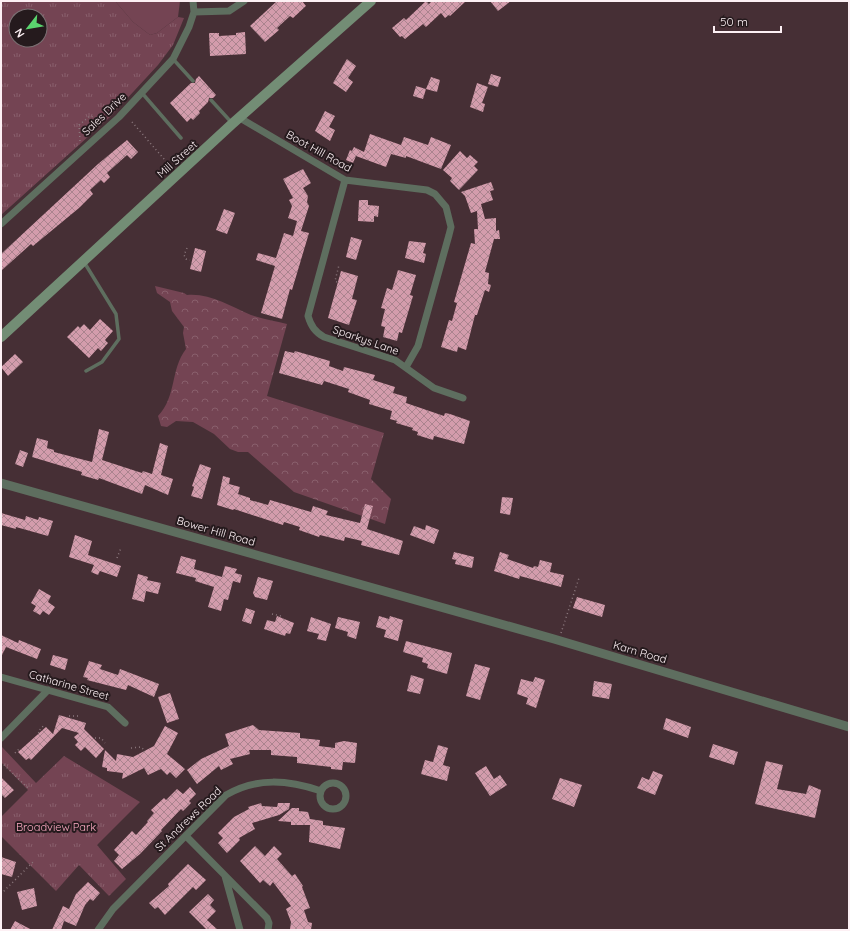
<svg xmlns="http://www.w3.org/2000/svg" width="850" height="931" font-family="Quicksand,sans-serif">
<defs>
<pattern id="forest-crowns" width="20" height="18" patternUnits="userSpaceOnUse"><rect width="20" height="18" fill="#744453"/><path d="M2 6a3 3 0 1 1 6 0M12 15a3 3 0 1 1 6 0" fill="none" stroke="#895f6c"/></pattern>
<pattern id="park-tufts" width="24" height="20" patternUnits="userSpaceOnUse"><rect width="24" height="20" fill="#744453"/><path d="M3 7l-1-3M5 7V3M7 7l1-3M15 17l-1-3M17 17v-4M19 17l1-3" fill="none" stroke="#895f6c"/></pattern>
<pattern id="building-cross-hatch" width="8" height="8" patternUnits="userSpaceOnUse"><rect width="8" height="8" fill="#d39cac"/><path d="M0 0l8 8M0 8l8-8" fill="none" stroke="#aa838e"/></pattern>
</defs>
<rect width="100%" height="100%" fill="#462f35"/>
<path fill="#744453" d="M115,1H180L178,17L157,33L150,35L133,22Z"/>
<path fill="url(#forest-crowns)" d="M155,286L184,293L187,295C210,293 230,306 251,315C262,319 275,321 287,324L267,396L384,433L371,479L391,499L385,524L294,492L248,452H238L230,449L214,434L193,422L176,421L167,427L161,426L158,416C177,396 170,370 186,349L183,333L184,327L172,311L170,302L157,293Z"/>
<path fill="url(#park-tufts)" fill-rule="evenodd" d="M1,1H115L133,22L150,35L157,33L178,17L184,18L173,45L158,65L110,117L1,215ZM16,16H40V40H16Z
M2,747L36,783L64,756L140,802L97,845L126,879L109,896L79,865L56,891L1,836V817L28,790L1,762Z"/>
<path fill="url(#building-cross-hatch)" d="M277,1H302L306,6L293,18L290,16L277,28L279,30L265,42L250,26Z
M426,1L429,4L432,1H466L450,16L449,15L445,18L441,13L426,27L423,24L405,39L402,36L400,37L392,28L404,18L406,20Z
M490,1H511L498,11Z
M245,32L246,54L210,56L209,33H219V36L236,35V33Z
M347,59L356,66L348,78L353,82L346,92L333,83Z
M491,74L501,77L498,87L488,84Z
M199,76L216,95L213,98H209L208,102L199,111L200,113L193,120L191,118L187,122L170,103L191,83H195L196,79Z
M431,77L440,80L437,92L426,89Z
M477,83L488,87L482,103L485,104L483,112L470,107Z
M416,86L426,89L423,99L413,96Z
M325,111L335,116L329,127L335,130L330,141L315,131Z
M370,134L401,145L404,137L428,145L431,137L451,145L441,169L406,156V158L391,154L386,167L356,156L353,163L346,160L350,150L352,151L354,147L364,152Z
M127,140L138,152L131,159L127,155L107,173L110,177L104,183L101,180L90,190L93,194L79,208L33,246L31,244L1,271V254L98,164Z
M460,151L467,158L470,155L478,162L474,166L478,170L459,190L450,181L452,178L443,170Z
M303,169L311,183L303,188L308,196L307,202L309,206L301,231L309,233L292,290L290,289L282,319L261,313L275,266L256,260L258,253L276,258L284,233L293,236L297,221L288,218L292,206L289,200L293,198L283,179Z
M491,182L494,190L490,191L493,200L481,204L485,219L496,218V231L499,230L500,239H494L485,272L489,273L488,284L491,285L489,292L485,290L477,315H475L466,350L458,347L457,352L441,347L449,320L452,321L457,303L454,302L471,243L475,244L474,229H478L477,211L471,213L465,196L461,192Z
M359,200H368V205L379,206L378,217L374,216V222L358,221Z
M224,209L235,213L227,234L216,230Z
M351,237L362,240L356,260L346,257Z
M409,241L426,243L423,253L426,254L424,263L405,258Z
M195,248L206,251L201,272L190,269Z
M398,270L416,275L410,295L413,296L402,333L399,332L397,341L383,337L385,327L381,326L385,309L381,308L387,288L392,290Z
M341,271L358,276L352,299L357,300L349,325L328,318Z
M100,319L113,331L105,340L108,343L101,351L98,348L89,358L67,337L78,326L80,328L84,324L90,330Z
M285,351L294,353L295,351L330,361L329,366L343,371L344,367L375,375L373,380L395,387L393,393L407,397L406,403L444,416L445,413L450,414L470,421L464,444L434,436L433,440L417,435L418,432L412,430L413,428L396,423L397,421L390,419L392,411L369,404L370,400L348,392L349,389L324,381L322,385L279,373Z
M15,354L23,362L8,376L1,367Z
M99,429L109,432L102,460L142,473L143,471L152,474L160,443L168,446L161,475L173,479L168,495L145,485L142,494L99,478L98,480L81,475L82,472L32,457L37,438L48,441L47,448L54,450V452L92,462Z
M20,450L28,453L23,467L15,464Z
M200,464L211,468L202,499L191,496L194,487L192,486Z
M223,476L230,478L229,484L240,487L238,494L250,498V500L268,505L270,500L311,512L313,506L328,511L326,515L360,523L365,504L373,506L367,529L403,541L399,555L361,545L362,541L345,537L344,541L320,535L319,537L299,530L300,527L284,522L283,525L234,509L233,510L217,505Z
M502,497L513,498L510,515L500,513Z
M1,513L25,520L26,516L38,520L39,517L53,521L48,536L16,527V529L1,525Z
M426,525L439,530L434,544L410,535L414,526L425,530Z
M75,535L92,541L88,555L121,566L117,577L100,571L98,575L91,572L94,565L69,557Z
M454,552L474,557L472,568L455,564L456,560L452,559Z
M500,552L509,555L507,559L533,568L534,566L538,567L540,560L552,563L550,572L564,575L561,587L520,576L519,579L494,571Z
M181,556L196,560L194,569L222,577L225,566L237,569L235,573L242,575L240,583L233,581L228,600L224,599L221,611L208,607L214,587L195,581L196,578L176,573Z
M138,574L148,577L147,580L161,583L158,594L146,591L144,602L132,599Z
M258,577L273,581L267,600L255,597L253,593Z
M39,589L51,596L48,602L55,607L49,615L43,611L40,615L33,611L36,606L31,603Z
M577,597L605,605L602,617L573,608Z
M246,608L255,611L251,624L242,621Z
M277,616L294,623L290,634L286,633L285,636L264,629L267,620L275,622Z
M379,616L389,619L390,616L403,620L398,641L384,637L386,630L376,627Z
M311,617L331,624L326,641L317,639L319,634L307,631Z
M338,617L360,622L356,639L347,636L348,632L335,628Z
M1,635L18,643L19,640L41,649L37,659L6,647L1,657Z
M406,641L452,653L447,674L427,668L428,664L422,662L423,658L403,652Z
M53,655L68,659L65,670L50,665Z
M89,661L102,665L100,669L118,675L120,669L159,684L154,697L128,685L126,690L87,680L88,678L83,677Z
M475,664L490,668L480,700L466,696Z
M411,675L424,679L420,694L407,691Z
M535,677L545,680L536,708L526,704L528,698L517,694L521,679L533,682Z
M594,681L612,684L609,699L592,696Z
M170,693L179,719L167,723L158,697Z
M59,715L86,723L84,729L104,749L96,758L85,747L81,751L75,745L78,742L74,737L79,733L62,728L31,760L29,758L26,760L18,752L46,727L53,734Z
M666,718L691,727L688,738L663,729Z
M253,725L259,730L300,733V738L320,740L319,746L335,748V743L344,741L357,743L355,763L343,762L342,770L331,769V767L297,763V757L271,755V750H249L250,754L230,759L233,764L221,770L219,766L197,784L187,770L201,759L229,746L225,734Z
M165,726L178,733L167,754L185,769L176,778L170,772L167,775L161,769L148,775L144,768L122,779L123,773L107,771V768L102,767L105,750L116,761L117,754L133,757L154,746Z
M713,744L738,752L734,765L709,757Z
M438,745L448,748L443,765L450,767L447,781L421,774L425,760L433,762Z
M766,761L783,765L777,789L806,794L809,785L821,790L815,818L755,804Z
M486,766L494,779L500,775L507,785L490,796L475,773Z
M653,771L663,775L655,795L637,788L642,777L649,780Z
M1,777L14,790L5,798L1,794Z
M560,778L582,785L574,807L552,799Z
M190,787L196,794L189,801L191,803L183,811L181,809L161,830L162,831L140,854L122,869L114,861L119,855L114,850L132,831L136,835L148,822L147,821L154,813L151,810L164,798L166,800L177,789L183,794Z
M261,803L262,806L277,807L278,803H290L289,809L279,815L252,823L255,829L239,838L240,840L227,853L218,843L223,838L218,833L234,817L249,809L248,807Z
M292,808H299V811L308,812L310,819L323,821V825L345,828L340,849L309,842L310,825H291V822L278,821Z
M255,846L265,856L274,846L282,854L277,859L292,876L295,874L303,886L302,887L310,908L304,910L308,922L312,923L311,930L290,929L291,922L286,909L291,906L273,882L270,886L263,880L260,883L240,861Z
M1,857L16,862L12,877L1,874Z
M188,864L206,880L196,890L193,887L165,915L158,907L155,909L149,903L169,886L168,884Z
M88,882L100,893L93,901L90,899L85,905L76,926L64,921L61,930H52L63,906L69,909L76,894Z
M34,888L37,906L22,910L17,892Z
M208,894L214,900L210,905L216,911L207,920L218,930H207L189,912Z
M15,921L32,930H10Z"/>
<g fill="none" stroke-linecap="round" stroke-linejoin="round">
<path stroke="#8b787d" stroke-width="1.5" stroke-dasharray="1 3" stroke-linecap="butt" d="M132,122L171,167
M80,141L79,125L90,116L104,120
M187,248L184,255L186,259L190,260
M337,282L335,281L339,265
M117,558L121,548
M272,614L281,616
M561,633L579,578
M69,716H81
M39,733L38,732L45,724
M95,738H101L105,743
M131,748L141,747L144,750
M15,753L20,748
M1,762L28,788
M1,894L34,861"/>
<path stroke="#5e6e5f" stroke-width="3.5" d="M173,59L193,81
M142,93L181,138
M211,100L232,123
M84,262L116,314L119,339L102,362L86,371"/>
<path stroke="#5e6e5f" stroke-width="7" d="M194,12L229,11L244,1
M240,118L345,180L427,190L435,194L446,207L451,227L449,235L418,346L406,367
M345,180L308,316C311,326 315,332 324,337L395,360L434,388L463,398
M1,224L119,117L173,59L189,27L194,12L193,1
M1,677L108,707L125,723
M1,738L48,690
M320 796a13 13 0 1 1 26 0a13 13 0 1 1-26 0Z
M186,836L267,918L269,923L268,930
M225,876L240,930
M98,930L113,909L226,795C257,777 288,780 321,791"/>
<path stroke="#5e6e5f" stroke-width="9" d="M1,483L554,639L849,727"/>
<path stroke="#738d75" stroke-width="10" d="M1,337L232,124L371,1"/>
</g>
<g text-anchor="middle" stroke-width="4" stroke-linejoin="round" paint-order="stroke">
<g font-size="11" fill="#fdf0f4" stroke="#251a1d">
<text transform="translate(104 114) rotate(-44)" y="4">Sales Drive</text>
<text transform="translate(319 151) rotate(29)" y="4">Boot Hill Road</text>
<text transform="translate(177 159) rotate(-42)" y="4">Mill Street</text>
<text transform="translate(366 340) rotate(19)" y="4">Sparkys Lane</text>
<text transform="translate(216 531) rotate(16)" y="4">Bower Hill Road</text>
<text transform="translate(640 652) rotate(16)" y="4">Karn Road</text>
<text transform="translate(69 685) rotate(16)" y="4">Catharine Street</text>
<text transform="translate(188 819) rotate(-44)" y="4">St Andrews Road</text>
</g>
<g font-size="11" fill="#fcabc3" stroke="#251a1d">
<text x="56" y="831">Broadview Park</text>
</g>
</g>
<rect width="850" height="931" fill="none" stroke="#fdf0f4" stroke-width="4"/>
<g transform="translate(28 28) rotate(239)"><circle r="19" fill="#251a1d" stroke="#7b7073"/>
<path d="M0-3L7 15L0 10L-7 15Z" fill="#5ad56e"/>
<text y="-6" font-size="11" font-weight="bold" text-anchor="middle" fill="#fdf0f4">N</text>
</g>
<path d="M714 26v6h67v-6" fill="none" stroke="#fdf0f4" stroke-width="2"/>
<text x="720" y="26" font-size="12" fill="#fdf0f4" stroke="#251a1d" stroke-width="3" paint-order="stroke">50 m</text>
</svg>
